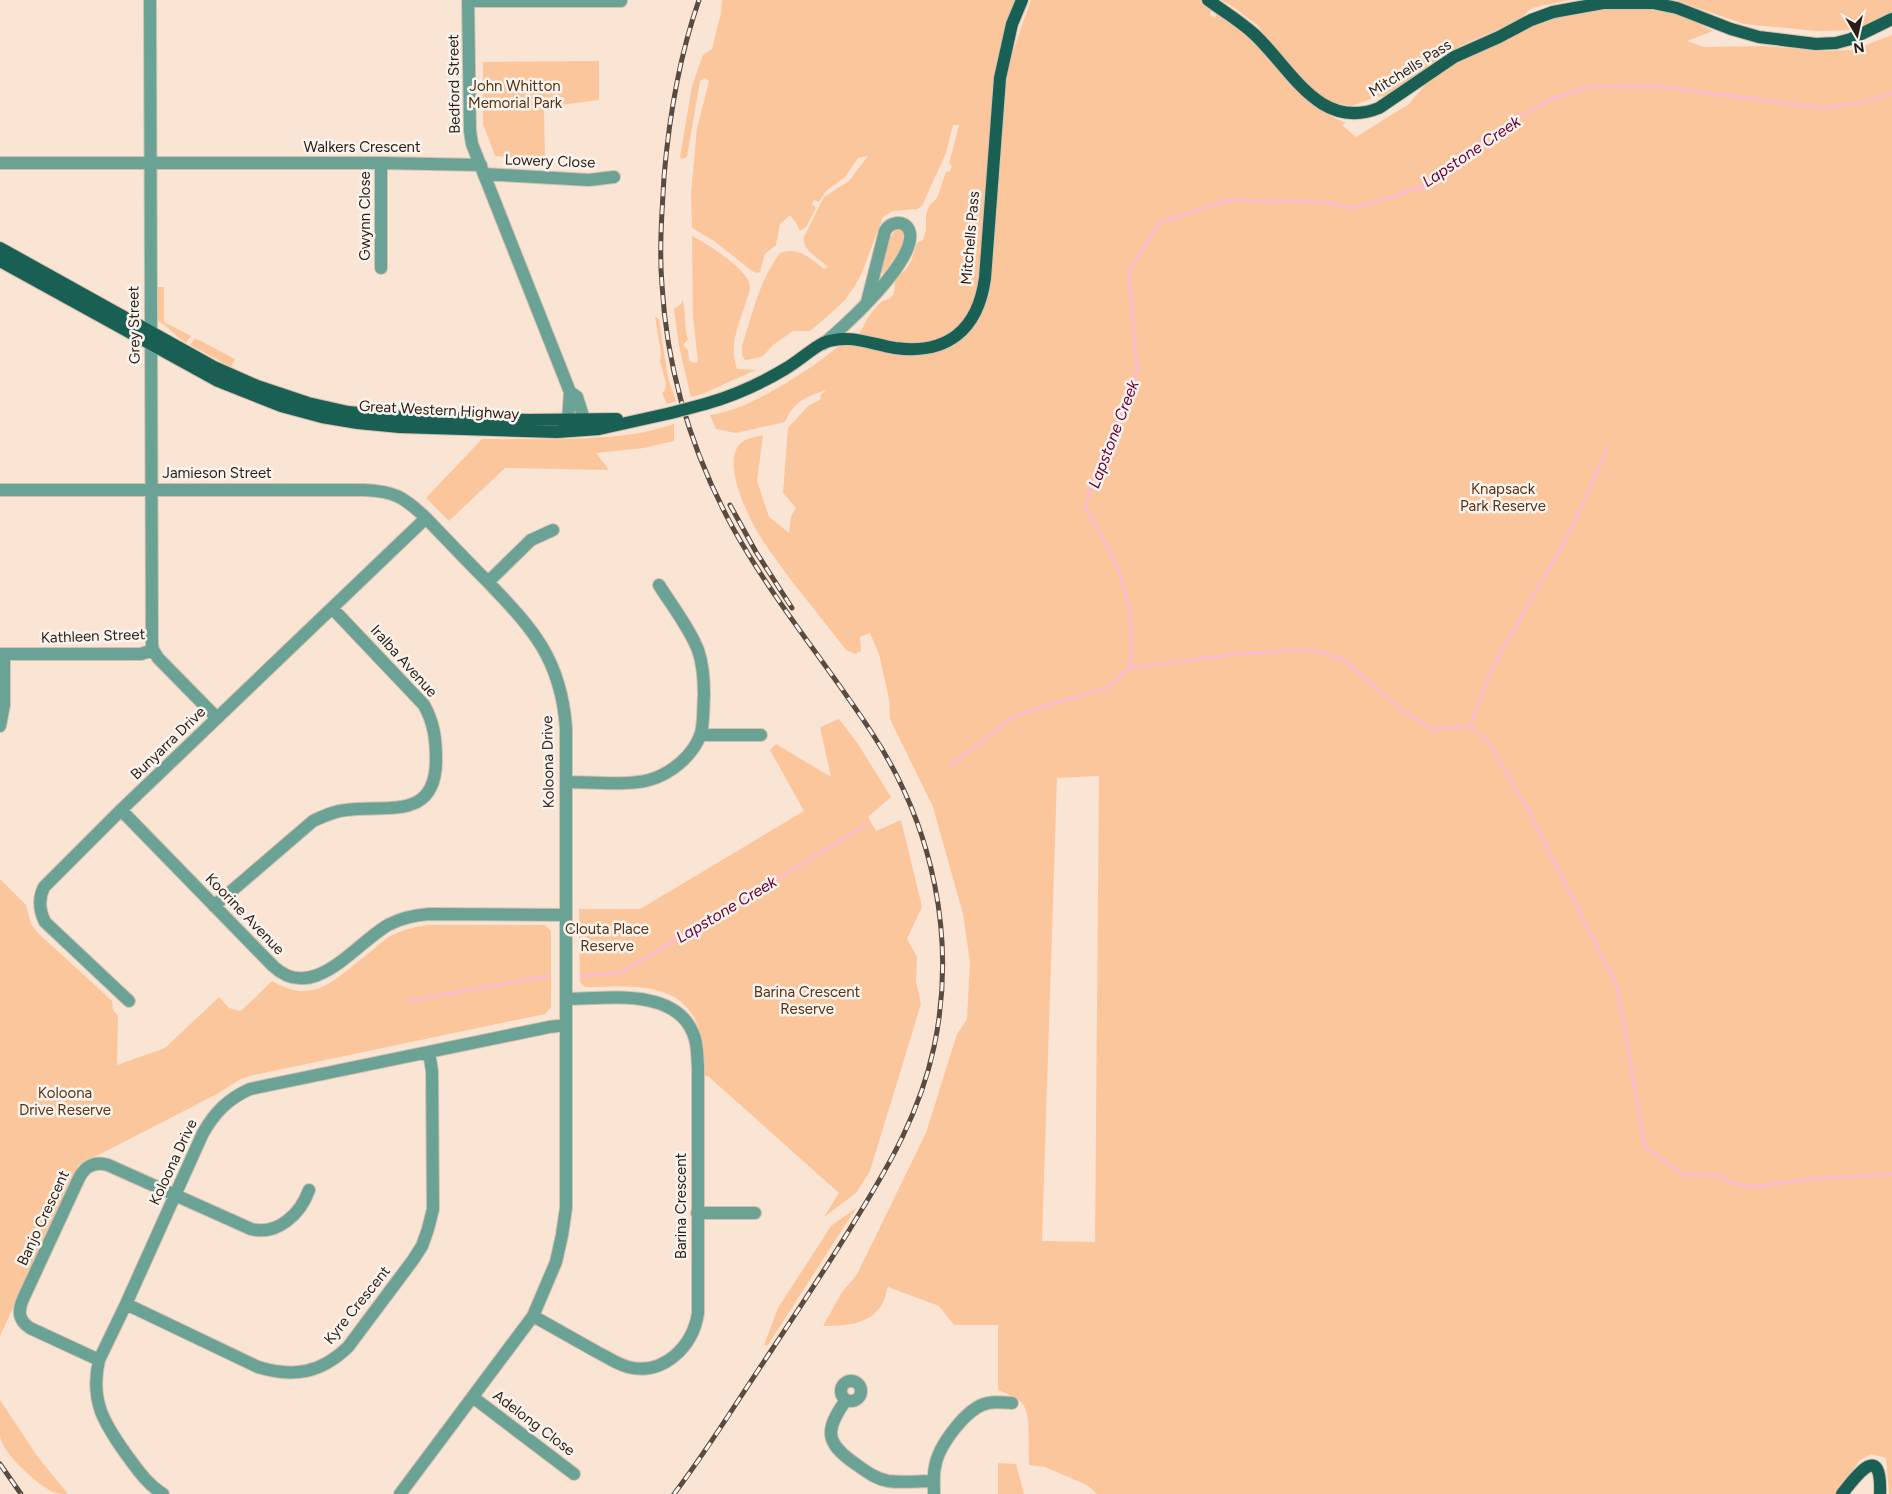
<svg xmlns="http://www.w3.org/2000/svg" width="1892" height="1494" font-family="Figtree,sans-serif">
<rect width="100%" height="100%" fill="#fae4d3"/>
<path fill="#fcc69c" fill-rule="evenodd" d="M722,0H1017L1011,12L1006,84L1008,65L1031,0H1201L1211,10L1210,15L1215,18L1217,13C1269,35 1292,101 1346,123L1342,125L1356,137L1409,104L1426,84L1465,57L1545,19L1608,7L1662,10L1687,18L1713,31L1687,41L1704,47L1763,46L1826,51L1853,50L1892,35V1494H1889L1886,1458L1871,1454L1860,1460L1835,1494H1097L1087,1485L1045,1467L1029,1465C1028,1450 1031,1419 1024,1406C1020,1398 1007,1394 998,1390V1325H954L939,1306L888,1287C886,1292 885,1300 881,1306C869,1325 843,1326 823,1326L842,1292L856,1276L926,1133L957,1034L967,1019L970,962L963,914L933,807L890,719L889,699L879,654L870,633L860,637L861,651L855,654L846,650C819,614 788,579 763,541C750,522 722,465 739,445C745,438 755,437 763,435L757,481L769,517L789,533L791,516L796,508L783,493L788,428L809,405L820,400L821,395L826,390C806,397 794,401 785,422L736,433L716,429L710,415C741,411 779,388 805,371C818,363 830,352 843,344L864,346L871,336L859,334C865,323 871,311 881,302C884,300 889,300 891,297C897,292 893,286 896,279C898,275 901,274 904,271C911,265 914,252 917,243L923,240L926,230V215L929,206L937,198L946,172L950,171L952,166L949,164L959,125H953L946,153L922,206L917,209L893,211L883,217L861,275L854,287L845,300L830,314L810,331H793L773,345L763,356L758,358L745,360L742,355V346C752,315 760,279 780,253C798,246 810,258 824,269L828,267C820,259 802,251 804,237L824,197L849,181L868,156L858,158L845,177L826,191L819,202L814,200L812,204L816,208L806,227L800,231L796,223L790,215L780,224L776,245L765,254L760,272L757,273L752,271L714,241L692,228L691,193L697,129L709,81L705,78L700,81L687,157L682,159L680,157L692,86L703,55L712,49L721,13ZM1099,776L1095,1242L1042,1241L1057,778Z
M1221,0H1570L1532,8L1519,20L1460,46L1391,96L1375,97L1352,106L1332,102L1312,89L1275,49L1257,25L1232,6Z
M1675,0H1892V13L1856,30L1816,31L1744,24Z
M599,61V100L544,107L545,159L495,156L483,124V62Z
M896,229L903,231V245L884,274L881,272V268L889,240Z
M692,236C706,243 748,269 750,286C750,292 747,299 745,305C738,326 729,346 737,369L756,370L702,394L691,397L679,346L674,309L680,305L683,300C686,313 684,326 688,340L683,345L688,350L689,360L693,363L698,362L693,316Z
M156,287H164V322L191,336L186,343C175,336 169,327 158,321Z
M655,317L659,319L668,378L676,401L667,404L662,393L665,390L666,383L660,362L661,353Z
M195,338L235,359L231,367L190,345Z
M674,424V441L644,448L596,453L609,470L505,468L449,521L426,498L482,439C532,439 583,441 633,434C647,432 661,428 674,424Z
M839,719L858,744L891,797L868,817L876,831L901,820L922,907L907,939L917,957L916,981L921,1004L870,1171L856,1193L824,1217L839,1193L709,1077L704,1075C703,1060 704,1044 699,1029C682,978 628,987 585,987L580,982L579,909H640L804,811L770,750L776,744L831,777L820,727Z
M0,879L26,905L31,924L38,933L112,1001L113,1010L118,1016L117,1065L165,1048L219,997L229,1008L241,1011L272,981C305,1000 324,990 350,968C363,958 375,948 387,938C400,930 414,927 429,925H545L551,931V1007L545,1014L249,1076L239,1080L217,1094L79,1165L0,1336Z
M856,1208L768,1345H764L778,1308L831,1226Z
M0,1400L37,1456L68,1494C64,1494 60,1494 56,1493C40,1488 2,1453 0,1436C0,1424 0,1412 0,1400Z
M998,1463L1016,1464L1024,1494H998Z"/>
<g fill="none" stroke-linecap="round" stroke-linejoin="round">
<path stroke="#ffbacf" stroke-width="3" d="M1130,668L1236,654L1299,650L1322,652L1345,661L1402,710L1432,730L1470,726L1490,744L1527,808L1617,986L1645,1147L1682,1174L1722,1176L1730,1182L1752,1187L1812,1179L1892,1174
M1470,726L1492,668L1570,532L1608,447
M950,766L1014,716L1108,687L1130,668C1132,646 1132,621 1127,599C1120,566 1102,536 1085,507L1100,462L1112,439L1137,372L1129,271L1160,222L1229,200L1322,202L1353,208L1392,197L1426,185L1453,167L1481,140L1549,100L1587,87L1655,86L1823,108L1866,102L1892,93
M581,976L622,972L866,825
M408,1001L548,976"/>
<defs>
<path id="minor" d="M150,0L152,644L153,650L158,658L217,718
M468,0L470,131L472,144L570,392L568,420
M468,1H621
M0,163H381L481,165
M484,174L589,180L614,177
M381,268V163
M823,344C843,328 921,257 909,230C904,219 890,222 885,231L867,302
M570,392L577,397L587,429
M0,490H364C394,491 404,497 426,518C446,539 466,560 487,581C533,629 561,659 566,728V1208L562,1235L556,1262L533,1316L400,1494
M488,582L531,540L553,530
M0,654H141L153,650
M0,726L4,705V654
M700,735H761
M566,782C589,782 627,786 649,780C671,774 694,755 701,733C704,721 703,708 704,695C704,681 703,664 698,650C689,627 672,606 659,585
M121,810L273,966C313,1004 355,944 388,925C401,918 415,915 429,914L566,915
M214,906L313,821C324,816 334,811 346,810C385,804 436,822 436,760C436,739 434,723 424,705L332,608
M129,1001L45,922C39,910 38,899 44,887L121,810L426,518
M697,1213H755
M126,1304L258,1367C294,1378 321,1373 348,1347L413,1260L422,1246L428,1229L433,1209L432,1071L429,1052
M533,1316C554,1328 576,1340 597,1352C607,1357 617,1364 628,1367C664,1376 693,1346 698,1313V1067C697,1056 698,1044 693,1033C674,987 606,999 566,999
M99,1360L30,1328C18,1320 18,1311 23,1299L79,1178C85,1166 95,1161 108,1165L251,1229C278,1236 301,1213 309,1190
M841 1391a10 10 0 1 1 20 0a10 10 0 1 1-20 0Z
M474,1398L574,1474
M846,1400C824,1431 825,1443 857,1465C867,1472 876,1479 888,1481C903,1483 919,1481 934,1481
M163,1494C147,1484 137,1469 126,1454C103,1422 90,1400 99,1360L126,1304L203,1133C215,1112 228,1099 250,1089L549,1027L566,1025
M934,1494C934,1485 933,1475 935,1467C938,1446 967,1407 988,1403C996,1401 1004,1403 1012,1403"/>
<path id="major" d="M1208,0C1223,11 1240,21 1254,34C1290,67 1319,132 1379,108L1454,57L1499,37L1531,20L1553,12L1575,8L1603,3H1653L1677,8L1731,29L1759,37L1816,44L1836,43L1851,39L1892,19
M0,248L214,367L257,386L308,403L348,412L401,417L529,420L617,419
M0,261L218,381L281,406L322,417L358,423L400,427L557,432L599,429L671,413
M705,404C733,396 760,384 785,369C796,363 813,348 823,343C848,333 871,344 895,348C947,355 978,330 985,278L1000,78L1012,24L1022,0
M1842,1494C1858,1473 1882,1442 1880,1494"/>
</defs>
<use href="#minor" stroke="#d5c0b1" stroke-width="14"/>
<use href="#major" stroke="#d5c0b1" stroke-width="14"/>
<use href="#minor" stroke="#6aa396" stroke-width="12"/>
<use href="#major" stroke="#195f53" stroke-width="12"/>
<defs>
<path id="rail" d="M730,505L756,552L792,608
M0,1464L21,1494
M674,1494C709,1448 739,1398 771,1351C800,1307 829,1264 856,1219C890,1164 920,1112 934,1047C957,938 933,826 872,733C827,664 773,600 733,528C692,453 667,370 662,285C659,249 662,213 664,177C669,118 679,57 699,0"/>
</defs>
<use href="#rail" stroke="#5a4b40" stroke-width="5"/>
<use href="#rail" stroke="#fbf4ee" stroke-width="3" stroke-dasharray="9" stroke-linecap="butt"/>
<defs>
<path id="major-bridge" d="M671,413L705,404"/>
</defs>
<use href="#major-bridge" stroke="#d5c0b1" stroke-width="14" stroke-linecap="butt"/>
<use href="#major-bridge" stroke="#195f53" stroke-width="12"/>
</g>
<g text-anchor="middle" stroke-width="5" stroke-linejoin="round" paint-order="stroke">
<g font-size="15" fill="#2b1e14" stroke="#fbf4ee">
<text transform="translate(1410 68) rotate(-32)" y="5">Mitchells Pass</text>
<text transform="translate(454 84) rotate(-91)" y="5">Bedford Street</text>
<text x="362" y="152">Walkers Crescent</text>
<text transform="translate(550 161) rotate(2)" y="5">Lowery Close</text>
<text transform="translate(365 216) rotate(-90)" y="5">Gwynn Close</text>
<text transform="translate(970 238) rotate(-85)" y="5">Mitchells Pass</text>
<text transform="translate(134 325) rotate(-91)" y="5">Grey Street</text>
<text transform="translate(439 410) rotate(3)" y="5">Great Western Highway</text>
<text x="217" y="478">Jamieson Street</text>
<text transform="translate(93 636) rotate(-2)" y="5">Kathleen Street</text>
<text transform="translate(404 661) rotate(48)" y="5">Iralba Avenue</text>
<text transform="translate(168 743) rotate(-44)" y="5">Bunyarra Drive</text>
<text transform="translate(548 762) rotate(-91)" y="5">Koloona Drive</text>
<text transform="translate(245 914) rotate(46)" y="5">Koorine Avenue</text>
<text transform="translate(173 1162) rotate(-65)" y="5">Koloona Drive</text>
<text transform="translate(681 1206) rotate(-90)" y="5">Barina Crescent</text>
<text transform="translate(43 1218) rotate(-65)" y="5">Banjo Crescent</text>
<text transform="translate(357 1305) rotate(-51)" y="5">Kyre Crescent</text>
<text transform="translate(534 1423) rotate(37)" y="5">Adelong Close</text>
</g>
<g font-size="15" fill="#563314" stroke="#fbf4ee">
<text x="515" y="91">John Whitton<tspan x="515" dy="17">Memorial Park</tspan></text>
<text x="1503" y="494">Knapsack<tspan x="1503" dy="17">Park Reserve</tspan></text>
<text x="607" y="934">Clouta Place<tspan x="607" dy="17">Reserve</tspan></text>
<text x="807" y="997">Barina Crescent<tspan x="807" dy="17">Reserve</tspan></text>
<text x="65" y="1098">Koloona<tspan x="65" dy="17">Drive Reserve</tspan></text>
</g>
<g font-size="16" font-style="italic" fill="#670135" stroke="#fbf4ee">
<text transform="translate(1471 151) rotate(-34)" y="6">Lapstone Creek</text>
<text transform="translate(1113 434) rotate(-69)" y="6">Lapstone Creek</text>
<text transform="translate(726 909) rotate(-31)" y="6">Lapstone Creek</text>
</g>
</g>
<g transform="translate(1857 35) rotate(171)" stroke="#fbf4ee" stroke-width="4" paint-order="stroke">
<path d="M0-4L9 19L0 12L-9 19Z" fill="#2b1e14"/>
<text y="-8" font-size="14" font-weight="bold" text-anchor="middle" fill="#2b1e14">N</text>
</g>
</svg>
